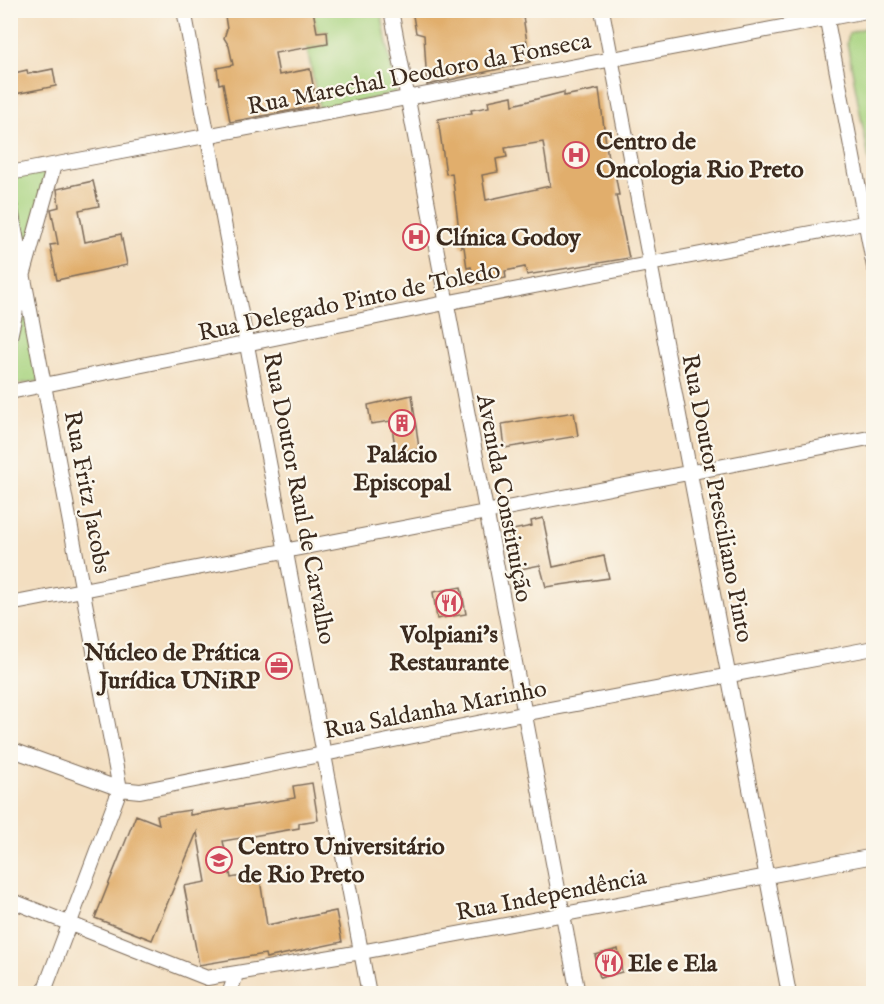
<svg xmlns="http://www.w3.org/2000/svg" width="884" height="1004" font-family="'IM FELL English',serif">
<rect width="100%" height="100%" fill="#fbf7ec"/>
<filter id="ink" filterUnits="userSpaceOnUse"><feTurbulence type="fractalNoise" baseFrequency=".0167" numOctaves="2"/><feDisplacementMap in="SourceGraphic" scale="12" xChannelSelector="R" yChannelSelector="G"/><feConvolveMatrix kernelMatrix="1 2 1 2 8 2 1 2 1" color-interpolation-filters="sRGB"/></filter>
<filter id="wash" filterUnits="userSpaceOnUse"><feTurbulence type="fractalNoise" baseFrequency=".008" numOctaves="4" result="noise"/><feDisplacementMap in="SourceGraphic" scale="24" xChannelSelector="R" yChannelSelector="G"/><feGaussianBlur stdDeviation="1.35" result="paint"/><feColorMatrix in="noise" values="0 0 0 0 0 0 0 0 0 0 0 0 0 0 0 0 0 1.4 0 .05"/><feComposite in="paint" operator="in"/></filter>
<g filter="url(#wash)">
<rect width="100%" height="100%" fill="#f3dec0"/>
<path fill="#a7d37f" stroke="#717e4e" stroke-width="1.5" d="M313,11H381L396,93L320,111L307,48L328,44L327,31L317,32Z
M873,25H874L873,181L847,43L849,33Z
M50,168L25,258L10,176Z
M25,289L40,381L11,385V362Z"/>
<g id="blocks">
<path fill="#e1ae6c" fill-rule="evenodd" d="M224,10H313L317,32L327,31L328,44L275,53L279,75L310,69L317,106L230,122L223,83L219,84L217,68L233,65L229,46L224,38L227,29Z
M412,10H522L530,62L427,85L424,35L416,33Z
M53,69L56,86L10,95V74L27,70L28,74Z
M599,89L610,174L615,173L619,195H616L629,258L527,275L525,267L505,271L506,278L474,284L471,267L467,268L464,247H461L452,173L446,174L438,119L472,113L471,110L489,107L488,101L512,96L513,105L564,92V96ZM543,142L550,186L486,200L482,175L498,172L496,159L507,157L505,148Z
M93,181L99,206L79,210L85,242L121,234L127,265L57,280L50,245L58,244L51,209L59,207L57,189Z
M412,395L419,449L396,453L391,421L371,424L368,405Z
M574,412L578,436L505,448L502,424Z
M543,518L553,567L604,556L609,578L546,587L540,565L515,570L508,531L532,526L531,521Z
M461,587L466,614L437,619L433,592Z
M312,783L318,820L299,823V828L223,841L231,878L259,873L267,925L336,911L342,942L266,958L265,954L199,965L184,886L206,882L197,832L152,940L95,918L136,815L159,824L157,815L190,810V815L295,798L293,786Z
M618,949L622,972L600,978L595,955Z"/>
</g>
</g>
<g filter="url(#ink)">
<use href="#blocks" fill-opacity="0" stroke="#7b6957" stroke-width="1.5"/>
<g fill="none" stroke-linecap="round" stroke-linejoin="round">
<defs>
<path id="minor" d="M184,10L369,994
M391,10L578,994
M602,10L789,994
M825,10L874,267
M10,173L872,10
M10,204L120,789
M10,337L24,273L54,165
M10,392L445,303L874,221
M10,604L874,437
M10,749L120,789L140,791L523,714L874,648
M10,900L207,978L361,952L874,856
M43,994L120,789
M229,994L236,975"/>
</defs>
<use href="#minor" stroke="#7b6957" stroke-width="16"/>
<use href="#minor" stroke="#fff" stroke-width="14"/>
</g>
</g>
<defs>
<symbol id="hospital-ring" viewBox="-11 -11 22 22"><circle r="9.5" fill="#fbf7ec" stroke="#d1495b" stroke-width="1.5"/><path d="M-5-5h3v3.5h4V-5h3V5h-3V1.5h-4V5h-3Z" fill="#d1495b"/></symbol>
<symbol id="building-ring" viewBox="-11 -11 22 22"><circle r="9.5" fill="#fbf7ec" stroke="#d1495b" stroke-width="1.5"/><path d="M-4-6H4V6H1V3H-1V6H-4ZM-2.5-4.3h1.7v1.8h-1.7ZM.8-4.3h1.7v1.8H.8ZM-2.5-1h1.7V.8h-1.7ZM.8-1h1.7V.8H.8Z" fill="#d1495b"/></symbol>
<symbol id="restaurant-ring" viewBox="-11 -11 22 22"><circle r="9.5" fill="#fbf7ec" stroke="#d1495b" stroke-width="1.5"/><path d="M-5-6h1v4h1v-4h1v4h1v-4h1v5L-1.5 .5V6h-2V.5L-5-1ZM5-6V6H3V1.5H1.5Q1.5-4 5-6Z" fill="#d1495b"/></symbol>
<symbol id="office-ring" viewBox="-11 -11 22 22"><circle r="9.5" fill="#fbf7ec" stroke="#d1495b" stroke-width="1.5"/><path d="M-6-3h4V-5.5h4V-3h4V5H-6ZM-1-4.5V-3h2v-1.5ZM-6 0V1H6V0Z" fill="#d1495b"/></symbol>
<symbol id="university-ring" viewBox="-11 -11 22 22"><circle r="9.5" fill="#fbf7ec" stroke="#d1495b" stroke-width="1.5"/><path d="M0-5L7-2L0 1L-7-2ZM-4 1L0 2.5L4 1V4Q0 6-4 4Z" fill="#d1495b"/></symbol>
</defs>
<g fill-rule="evenodd">
<use href="#hospital-ring" x="561" y="140" width="30" height="30"/>
<use href="#hospital-ring" x="401" y="222" width="30" height="30"/>
<use href="#building-ring" x="387" y="408" width="30" height="30"/>
<use href="#restaurant-ring" x="434" y="588" width="30" height="30"/>
<use href="#office-ring" x="264" y="651" width="30" height="30"/>
<use href="#university-ring" x="204" y="845" width="30" height="30"/>
<use href="#restaurant-ring" x="594" y="948" width="30" height="30"/>
</g>
<g text-anchor="middle" stroke-width="4.5" stroke-linejoin="round" paint-order="stroke">
<g font-size="24" fill="#3b2a1e" stroke="#fbf7ec">
<text transform="translate(419 73) rotate(-11)" y="8">Rua Marechal Deodoro da Fonseca</text>
<text transform="translate(349 301) rotate(-12)" y="8">Rua Delegado Pinto de Toledo</text>
<text transform="translate(88 492) rotate(79)" y="8">Rua Fritz Jacobs</text>
<text transform="translate(300 498) rotate(79)" y="8">Rua Doutor Raul de Carvalho</text>
<text transform="translate(505 498) rotate(79)" y="8">Avenida Constituição</text>
<text transform="translate(718 498) rotate(79)" y="8">Rua Doutor Presciliano Pinto</text>
<text transform="translate(435 709) rotate(-11)" y="8">Rua Saldanha Marinho</text>
<text transform="translate(551 894) rotate(-11)" y="8">Rua Independência</text>
</g>
<g font-size="24" font-weight="bold" fill="#3b2a1e" stroke="#fbf7ec" text-anchor="start">
<text x="596" y="149">Centro de<tspan x="596" dy="28">Oncologia Rio Preto</tspan></text>
<text x="436" y="245">Clínica Godoy</text>
<text x="402" y="462" text-anchor="middle">Palácio<tspan x="402" dy="28">Episcopal</tspan></text>
<text x="449" y="642" text-anchor="middle">Volpiani's<tspan x="449" dy="28">Restaurante</tspan></text>
<text x="260" y="660" text-anchor="end">Núcleo de Prática<tspan x="260" dy="28">Jurídica UNiRP</tspan></text>
<text x="238" y="854">Centro Universitário<tspan x="238" dy="28">de Rio Preto</tspan></text>
<text x="628" y="971">Ele e Ela</text>
</g>
</g>
<rect width="884" height="1004" fill="none" stroke="#fbf7ec" stroke-width="36"/>
</svg>
